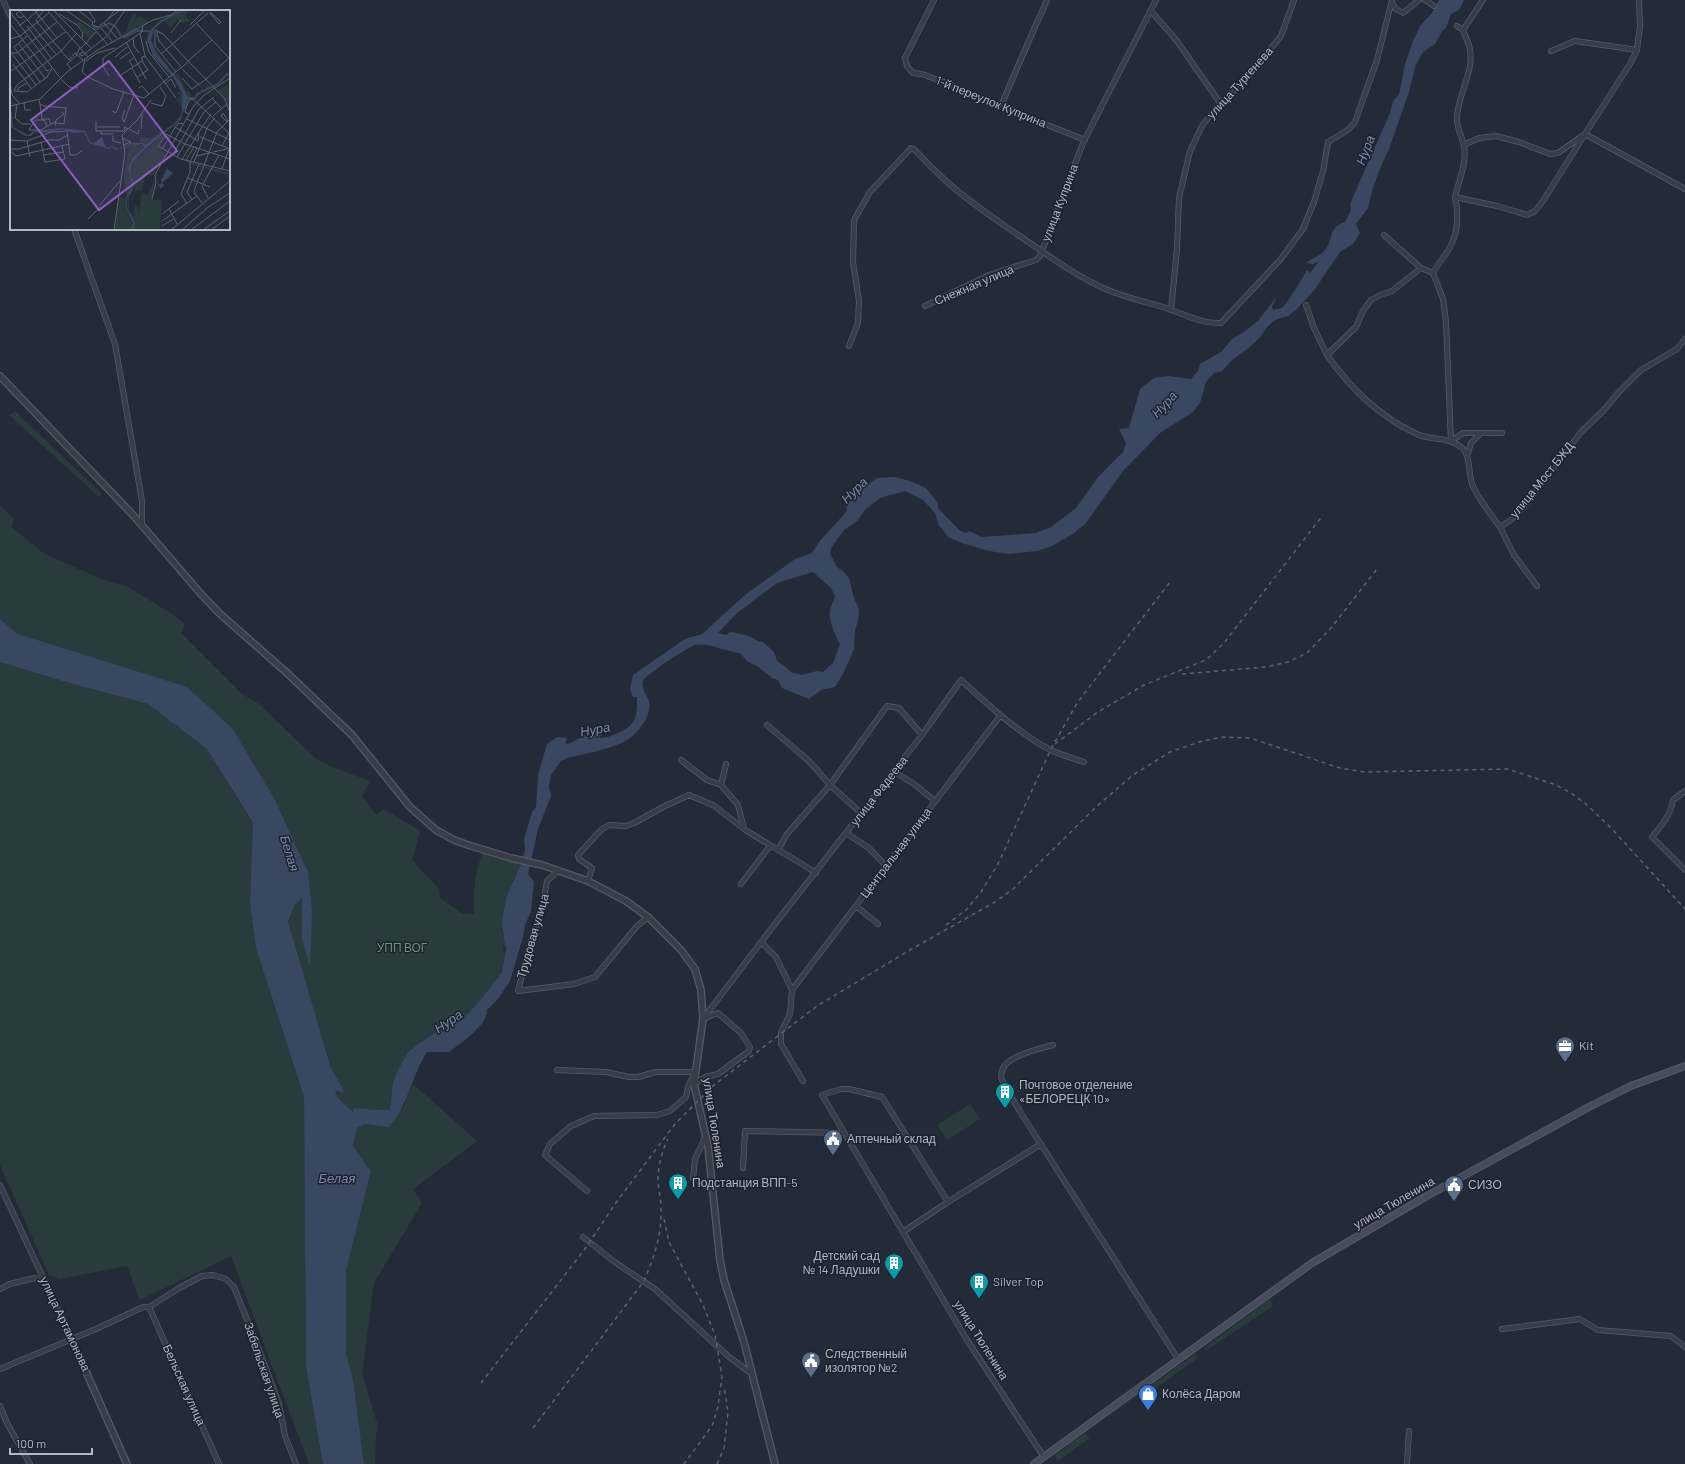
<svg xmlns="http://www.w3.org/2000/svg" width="1685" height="1464" font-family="Barlow,sans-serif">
<rect width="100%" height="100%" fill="#242b38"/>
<path fill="#2a3b3d" d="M15,411L102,494L99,497L9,415Z
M0,506L14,518L12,527L43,553L99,578L128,587L169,612L185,624L181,633L242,694L259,704L316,759L332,767L370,781L362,796L376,815L384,809L420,831L412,860L439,889L440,898L463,914H474C473,892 475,872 483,851L522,861L519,876L513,880L501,930L507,943L503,948V950L506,954L500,978L467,1023L424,1041L392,1111L353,1112L339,1099L335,1092L344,1091L330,1065L288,921L295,905L302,897V939L310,965V941L308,872L274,798L232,728L18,634L0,619Z
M0,662L66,682L148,704L207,749L253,824L250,902L270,991L304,1097L306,1367L323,1464H309L231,1256L140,1300L127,1266L60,1279L49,1275L0,1165Z
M413,1084L477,1141L413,1189L422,1203L374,1283L362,1374L378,1426L376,1436L375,1464H364L353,1379L346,1353V1271L371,1171L353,1146L357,1128L365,1124L389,1126L404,1106Z
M970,1104L980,1119L947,1140L937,1125Z
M1270,1299L1273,1306L1205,1351V1347Z
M1195,1354L1198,1358L1143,1397L1140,1393Z
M1085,1433L1090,1438L1058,1461L1055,1455Z"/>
<path fill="#3a4760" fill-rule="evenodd" d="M1439,0H1464L1459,10L1451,14L1446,28L1442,31L1435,44L1423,52L1416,64L1408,95L1389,149L1381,166L1372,191L1368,208L1356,224L1360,233L1353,244L1340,252L1315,289L1297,309L1288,316L1275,320L1268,326L1261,336L1251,346L1232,360L1222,371L1214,373L1206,382L1200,403L1193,412L1160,433L1123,471L1086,523L1073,534L1052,546L1037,551L1008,554L989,551L962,543L948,537L939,525L935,513L923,500L905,491L880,498L865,510L857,521L844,530L831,548L830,554L837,567L844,572L849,578L854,598L859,609L858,620L855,631L854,649L844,672L835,687L821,690L809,699L782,688L778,680L772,678L757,666L747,661L740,653C726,652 710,642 695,645C688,647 645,675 643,681C641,689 647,695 649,701C652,715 640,730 630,738C618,748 583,754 567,758L561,761L551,775L549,787L551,796L538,829L528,874L534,882L531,911L525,925L523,937L510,981L498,999L487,1010C487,1026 461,1043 449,1052H427C411,1077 410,1102 389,1127L365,1124L357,1128L353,1146L371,1171L346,1271V1353L353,1379L364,1464H323L306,1367L304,1097L256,948L250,902L253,823L207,749L148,704L66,682L0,662V619L18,634L187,687L232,728L274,798L308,872L312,912L310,966L302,939V898L295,905L288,921L330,1065L344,1091L342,1093L338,1091L335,1092L339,1099L353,1112V1108L377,1110H390L393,1083L398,1070L408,1052L431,1035L452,1026L469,1013L487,992L502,972L506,950L502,926L503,915L507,895L521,865L525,850L524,839L532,812L536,807L538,775L547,744L557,737L567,738L565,743L568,744C580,739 589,730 603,732L599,738C606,738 611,736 618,733C637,725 637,716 637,697H633L630,689L633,675L685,639L702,634L745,595L795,559L812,553L819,542L846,512L848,503L856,492L877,478L895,477L910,481L926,488L938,503V508L960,531L966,533L969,531L982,537L1036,533L1051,527L1076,508L1098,477L1123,452L1126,443L1119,429L1129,428L1140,389L1154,378L1169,376L1191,379L1198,371L1200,364L1221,352L1232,339L1241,334L1258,321L1277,296L1272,307L1273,310C1276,309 1280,309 1282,308C1286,305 1304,276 1307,270L1310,273L1319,261L1313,264L1306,263C1311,259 1317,257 1322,253C1335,243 1326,228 1345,222L1351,210L1350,204L1390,113L1393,101L1399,94L1405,64L1413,41L1420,26L1432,13ZM813,572L831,588L835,596C834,601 830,607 830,611C828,621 836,636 840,644L833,663L823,672L817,671L801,675L791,672L787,668L777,661L774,652L763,642C757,642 756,639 751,637C744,634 736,633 730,632L726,635L718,633L737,613L777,583Z"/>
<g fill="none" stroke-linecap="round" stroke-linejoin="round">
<defs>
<path id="minor" d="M3,0L11,17
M934,0L905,58L907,66L913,73L922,74L949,84L994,105L1002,104L1020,114L1085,140
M1425,0L1434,6
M1392,3L1396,9L1403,13L1419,0
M1151,11L1177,41L1220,103
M1457,26L1463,30
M1551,51L1575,41L1637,50
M1002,104L1017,68L1047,0
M1464,145L1479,138L1496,136L1519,142L1550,154L1558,153L1585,134L1630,64L1637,50L1640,26L1639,0
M1455,197C1459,180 1467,163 1464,146C1462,136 1457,129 1457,119C1457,95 1474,74 1470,50C1469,43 1465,36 1463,30L1483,0
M74,229L115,344L142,501V526
M1384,235L1421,268L1433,273L1443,299L1446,322L1451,441L1463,433H1502
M1421,268L1392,291L1380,295L1371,300L1363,311L1356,327L1327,355C1350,388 1380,417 1417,434C1431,441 1448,436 1461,447C1471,455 1468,472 1472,484C1476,496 1492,516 1500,527L1511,520L1523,508L1582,431L1603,411L1619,392L1641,370L1677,349L1685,339
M1433,273C1438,264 1444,257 1449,249C1459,232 1459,215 1455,197L1497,206L1527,215L1535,211L1543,201L1585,134L1685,189
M1306,305L1314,328L1327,355
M925,306L989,275L1036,260L1040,256L1083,143L1156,0
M1171,310L1177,249L1179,198L1190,151L1202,126L1220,103L1239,87L1281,36L1294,0
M849,346L858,323L859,301L853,262L854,220L870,192L911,148L914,149C924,160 935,171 946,181C970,203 998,221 1024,239C1050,257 1079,278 1108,290C1127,298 1146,302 1166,308C1184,314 1201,324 1221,323L1280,260L1303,229L1314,202L1323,171L1328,142L1348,130L1355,122L1377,60L1392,0
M1467,456L1471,443L1481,433
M1500,527L1514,555L1537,586
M767,725L810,762L830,785L861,813
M681,760L707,780L721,785
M726,764L721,785L738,805L744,829C768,845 792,857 816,873
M893,771L914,784L935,801
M1685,791L1673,800C1670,816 1662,825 1652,837L1685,870
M846,833L869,848L886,866
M778,850L787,834L830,785L887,706L899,708L922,735
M559,870L547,881L542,910L531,940L518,991L574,984L595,977L637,926L648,917
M588,881L592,868L579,859L578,855L601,830L609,825L626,826L634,823L665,806L689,795L713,805L744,829
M741,884L770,846
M856,906L878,924
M761,942L776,957L792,990L790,1014L781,1032V1044L803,1081
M792,990L1000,716
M703,1019L761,942L922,735L961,680C986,703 1010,725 1038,743C1052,752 1068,757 1084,762
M1053,1045C1039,1049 995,1057 1002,1080C1006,1090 1014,1101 1019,1110L1178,1359
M557,1070L606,1072L629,1077H638L656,1072H695L688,1087L686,1097L670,1111L657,1115L594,1116L571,1126L550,1144L545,1155L587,1191
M694,1084L705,1077L718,1074L749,1051L750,1047L741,1033L718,1013L705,1018
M743,1168L745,1131L844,1133
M693,1178L695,1159L706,1136
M0,1185L71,1338
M948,1202L882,1097L849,1089H841L822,1095L967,1340L1044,1457
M903,1232L948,1202L1041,1144
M583,1237L616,1263L655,1289L729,1357L752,1374
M0,1289L10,1284L43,1276
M149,1307L219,1464
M1502,1329L1580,1319L1598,1330L1671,1336L1685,1347
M0,1369L96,1329L143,1307H149L181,1287L202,1276L213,1275L226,1279L234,1287L258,1347L279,1404L285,1436L296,1464
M0,1406L8,1425L30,1464
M1407,1464L1409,1431"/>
<path id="tertiary" d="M0,376L133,515L201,594L219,613L286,672L352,735L410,807L436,830L454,840L471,846L511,858L542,865L588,881L626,901L648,917L681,950L695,969L701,990L703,1019L694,1084L708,1146L720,1260L724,1280L744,1342L775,1464
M71,1338L127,1464"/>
<path id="secondary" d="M1034,1464L1312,1263L1425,1197L1587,1108L1631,1086L1685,1066"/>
</defs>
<use href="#minor" stroke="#555b67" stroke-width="6"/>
<use href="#tertiary" stroke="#555b67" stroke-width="8"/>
<use href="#secondary" stroke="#555b67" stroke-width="8"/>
<use href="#minor" stroke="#373d49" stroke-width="4.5"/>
<use href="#tertiary" stroke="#373d49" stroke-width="5.5"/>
<use href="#secondary" stroke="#464c5c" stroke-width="6"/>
<path stroke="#5b6372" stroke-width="1.5" stroke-dasharray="4 4" stroke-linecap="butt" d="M1182,674L1266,667L1288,662L1307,653L1331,628L1377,569
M1055,744L1098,712L1144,685L1206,660L1224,643L1323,515
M946,925L966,910L981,892L998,864L1051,749L1077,703L1170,582
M664,1219L669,1242L703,1305L715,1335L722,1376L718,1407L712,1426L684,1464
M481,1383L585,1249L615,1204L675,1124L714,1085L817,1006L910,950L995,902L1013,889L1097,806L1133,775L1170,752L1199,742L1222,737L1250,738L1340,768L1364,772L1508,769L1556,785L1571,793L1586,804L1612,829L1685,909
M533,1428L644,1281C654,1258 662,1234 661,1208C661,1199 659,1191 658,1183C657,1172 662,1149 668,1139
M717,1464L724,1448L728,1412L724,1386"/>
</g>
<defs>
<symbol id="office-pin" viewBox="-11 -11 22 30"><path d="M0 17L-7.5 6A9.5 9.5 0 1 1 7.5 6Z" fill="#5c6f8a" stroke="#1c222e"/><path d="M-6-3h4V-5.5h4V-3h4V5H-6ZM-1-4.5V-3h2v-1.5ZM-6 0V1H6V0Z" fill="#fff"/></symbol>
<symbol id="building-pin" viewBox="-11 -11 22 30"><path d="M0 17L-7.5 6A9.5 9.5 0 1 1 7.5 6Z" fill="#0f9aa8" stroke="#1c222e"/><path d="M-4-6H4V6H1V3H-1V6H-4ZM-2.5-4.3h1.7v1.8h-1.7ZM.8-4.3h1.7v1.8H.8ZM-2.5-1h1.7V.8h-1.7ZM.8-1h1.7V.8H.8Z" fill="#fff"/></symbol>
<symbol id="civic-pin" viewBox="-11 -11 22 30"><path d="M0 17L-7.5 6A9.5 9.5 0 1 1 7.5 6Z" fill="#5c6f8a" stroke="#1c222e"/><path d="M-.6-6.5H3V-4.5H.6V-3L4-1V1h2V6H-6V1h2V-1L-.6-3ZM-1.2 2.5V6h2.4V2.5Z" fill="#fff"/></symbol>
<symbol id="shop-pin" viewBox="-11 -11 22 30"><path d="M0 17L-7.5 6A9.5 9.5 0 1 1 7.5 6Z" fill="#3f7fe0" stroke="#1c222e"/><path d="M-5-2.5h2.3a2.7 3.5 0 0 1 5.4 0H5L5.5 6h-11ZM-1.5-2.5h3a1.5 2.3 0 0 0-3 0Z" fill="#fff"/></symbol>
</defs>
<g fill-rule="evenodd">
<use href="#office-pin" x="1554" y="1035" width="22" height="30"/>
<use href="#building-pin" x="994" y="1081" width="22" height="30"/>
<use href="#civic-pin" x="822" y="1128" width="22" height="30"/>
<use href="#building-pin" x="667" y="1172" width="22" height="30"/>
<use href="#civic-pin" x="1443" y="1174" width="22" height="30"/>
<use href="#building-pin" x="883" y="1252" width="22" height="30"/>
<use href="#building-pin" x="968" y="1271" width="22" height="30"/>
<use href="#civic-pin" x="800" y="1350" width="22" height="30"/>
<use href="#shop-pin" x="1137" y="1383" width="22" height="30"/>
</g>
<g text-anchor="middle" stroke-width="3" stroke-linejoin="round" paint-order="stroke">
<g font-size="12" fill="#b2b8c5" stroke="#1c222e">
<text transform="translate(1240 83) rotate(-48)" y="4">улица Тургенева</text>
<text transform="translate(991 102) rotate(22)" y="4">1-й переулок Куприна</text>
<text transform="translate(1060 203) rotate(-69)" y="4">улица Куприна</text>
<text transform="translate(974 285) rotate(-23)" y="4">Снежная улица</text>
<text transform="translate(1542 480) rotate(-51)" y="4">улица Мост БЖД</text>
<text transform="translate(879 791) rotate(-52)" y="4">улица Фадеева</text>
<text transform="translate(896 853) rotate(-53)" y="4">Центральная улица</text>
<text transform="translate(533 936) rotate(-74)" y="4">Трудовая улица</text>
<text transform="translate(714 1123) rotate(81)" y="4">улица Тюленина</text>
<text transform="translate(1394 1203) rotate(-30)" y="4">улица Тюленина</text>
<text transform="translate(65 1324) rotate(65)" y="4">улица Артамонова</text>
<text transform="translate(981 1340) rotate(58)" y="4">улица Тюленина</text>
<text transform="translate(264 1370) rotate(71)" y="4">Забельская улица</text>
<text transform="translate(184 1385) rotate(66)" y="4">Бельская улица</text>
</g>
<g font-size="12" fill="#6b9478" stroke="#1c222e">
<text x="402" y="952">УПП ВОГ</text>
</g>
<g font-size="12" fill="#b2b8c5" stroke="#1c222e" text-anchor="start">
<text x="1579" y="1050">Kit</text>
<text x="1019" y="1089">Почтовое отделение<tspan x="1019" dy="14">«БЕЛОРЕЦК 10»</tspan></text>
<text x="847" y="1143">Аптечный склад</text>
<text x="692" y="1187">Подстанция ВПП-5</text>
<text x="1468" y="1189">СИЗО</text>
<text x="880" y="1260" text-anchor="end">Детский сад<tspan x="880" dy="14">№ 14 Ладушки</tspan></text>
<text x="993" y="1286">Silver Top</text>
<text x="825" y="1358">Следственный<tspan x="825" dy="14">изолятор №2</tspan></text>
<text x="1162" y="1398">Колёса Даром</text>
</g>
<g font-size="13" font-style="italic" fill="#7c8caa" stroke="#1c222e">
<text transform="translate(1365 150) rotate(-69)" y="5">Нура</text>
<text transform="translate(1164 404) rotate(-47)" y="5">Нура</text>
<text transform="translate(854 490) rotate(-44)" y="5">Нура</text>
<text transform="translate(595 729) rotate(-10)" y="5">Нура</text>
<text transform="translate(290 853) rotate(73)" y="5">Белая</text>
<text transform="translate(448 1021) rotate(-34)" y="5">Нура</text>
<text x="337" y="1183">Белая</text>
</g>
</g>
<g transform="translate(10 10)">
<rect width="220" height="220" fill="#242b38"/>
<path d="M175,0H180L175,5L181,13L176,11L172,14L168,9L160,18L155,10ZM122,4H127L124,11L130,6L139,12L129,16L126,15L127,19L133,18L129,23L125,20L111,26L116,22ZM70,12L85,23L79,29L66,13ZM168,63L176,81L181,83L180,87L185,88L186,85L193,81L189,76L183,81L190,75L193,77L196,72L197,74L192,78L194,80L198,74L202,79L193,81L185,89L179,90L173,108L167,114L155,123L147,136L152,140L155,146L144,164L136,166L131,181L125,180L120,163L122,153L174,105L176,86L169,70L164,66ZM217,75L220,81V102L216,90L206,81ZM170,81L174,90L172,104L169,109L166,112L155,119L143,130L136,133V135L130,134V128H142L166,112L171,104L172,97L168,91L163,94L170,86L167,83ZM121,133L134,136L118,158L122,173L121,179L117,184L116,197L123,217L120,220H104L109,187L115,188L116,182L114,165L119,138L115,139L114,137ZM172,150L220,163V166L178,153ZM145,169L142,189L152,191L150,220H122L125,213L118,202L117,187L122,182L119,186V201L123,206L126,205L124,204V194L128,198V205L132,183L137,185Z" fill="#2a3b3d"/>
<path d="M172,0H175L152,12L144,19L141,30L146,42L171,73L177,86V93L170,110L135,139L122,153L120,163L124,173L122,182L117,187V197L125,213L124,218L120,220L123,214L116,197L117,184L121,179L122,173L118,158L123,148L134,137L132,134L128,135L120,134L106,140L102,137L99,139L79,133L74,122L63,123L53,119L33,123L25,122L21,126H15L1,117L0,104L6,97L0,90L6,96L2,103L3,117L18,125L24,121L52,118L75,121L80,132L84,133L92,127L95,136L98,138L102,136L108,139L120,133H133L135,135L166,112L172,104V83L163,67L143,46L137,30L139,21L151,10ZM157,159L163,163L152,173L154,175L151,179L148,175L152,173L151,170Z" fill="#3a4760"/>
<path fill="none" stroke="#3a4760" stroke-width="2" d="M83,16L87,19L99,13L105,16L111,26M113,28L127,21H139M175,88H185L187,84L208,74L217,64L220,66"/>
<path fill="none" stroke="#5d6370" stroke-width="1" d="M9,0L46,44M24,0L47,28M34,0L26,10L27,12L59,50L65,43L73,50M37,0L78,47M43,0L81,38M68,0L83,12L82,15M78,0L85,10L84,13M10,1L6,4L10,8L14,6M57,1L85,20L97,34M0,2L51,69L59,77L67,78V74M200,2L211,12M200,3L209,14L211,12M49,4L67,15L73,23L72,28M97,10L105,0M94,13L107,28M186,13L219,48M0,14L9,25M82,15L88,17L110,0M180,15L195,0M9,16L29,0M17,16L41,48M91,18L102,31M149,21L147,23L149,31L172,58M130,23L135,46L166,88M161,23L171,10M8,24L37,61L39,60M123,28L124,36L129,43M0,29L10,26L39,3M136,31L139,42L159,67M116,32L136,69M8,33L35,68M4,37L30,72M4,37L17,26M71,38L86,22M74,42L69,44L72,46L97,26L115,0M0,43H7L47,12M2,44L26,75M151,44L198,3M105,47L117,37M75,49L72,62L78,67L103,79L134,88L178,52M110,49L120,42M76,51L87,43L105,38M178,51L215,89L220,103M3,54L21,78M123,57L119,51L124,48M42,58L37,67L17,82L4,81L7,75L51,41L66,24M122,58L130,73M61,59L57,54L66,46L70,37M172,59L189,75M0,62L55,22M166,62L145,36V20L153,24L178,51L202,30M99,66L93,56V48L132,22L133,15M108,67L132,51M127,67L138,60L132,51V47L135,46M172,68L182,79L195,70M195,70L220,47M0,72L2,85L9,93M155,74L161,69L166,78M129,78L132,76L139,84M8,81V78L17,73M202,88L212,99M29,90L30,94L34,96L56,98L54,114L46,113M14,93L15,100H21M141,93L152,96L156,86L150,77M7,94L5,108L12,114H21M30,94L32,109H39L41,114L45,112M0,96L30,89L57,62L86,41L143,10L161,5L168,0M115,100L112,108L114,112L124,85M102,101L106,103L114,82M179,104L175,102L176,98L179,90L183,89L220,124M203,106L217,94M177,109L220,130M86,111V121H115L114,117L118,119M217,112L211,106L213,103L218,111M37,116L34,110H25L19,120H31L41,114M45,116L46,110L54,104L51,102M193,116L201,104M87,117H110M165,117L188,131L189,122M119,119L128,124L129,120M131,119L132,105M91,121V124H103M103,126V131L111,133M190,127L220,139M112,128L121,132L113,135M0,130L17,131L41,122L57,121L60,145H66L73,140M17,131L20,147M31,132L35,152L55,149L52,136M212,136L219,123M180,137L192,117M0,139H9L39,130H49L58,125M152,139L166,116L169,113L173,114M0,141L6,146L60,134M203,142L217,139M33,145L54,142M163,145L189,99L204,87M187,146L199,143M167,147L194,102L206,92M172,149L180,137M220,149L175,134L156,124L148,136L171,149L220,161M176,150L184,137M184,152L198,116L205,108M212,159L219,139M178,168L200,177M198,188L192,176L209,145M142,189L146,173L145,165L183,97L193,86L220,68M182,190L177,182L189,154M192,193L184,182L185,178L207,122L220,109M177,194L171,184L180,162V152L187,138M89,196L110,171M159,199L167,214M152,204L169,191M78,209L90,197M152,211L187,186M152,216L163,209M104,220L115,143L112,125L128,109L141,90M161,220L220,171M172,220L197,198L220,183M181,220L220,191M193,220L220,201M201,220L220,206"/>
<path fill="#8e5dc1" fill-opacity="0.15" stroke="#8e5dc1" stroke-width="2" d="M99,51L167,141L89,200L21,110Z"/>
<rect width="220" height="220" fill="none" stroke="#b2b8c5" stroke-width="2"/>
</g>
<path d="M10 1448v6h82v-6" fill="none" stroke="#b2b8c5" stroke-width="2"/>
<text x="16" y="1448" font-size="12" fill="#b2b8c5" stroke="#1c222e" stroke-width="3" paint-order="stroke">100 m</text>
</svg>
